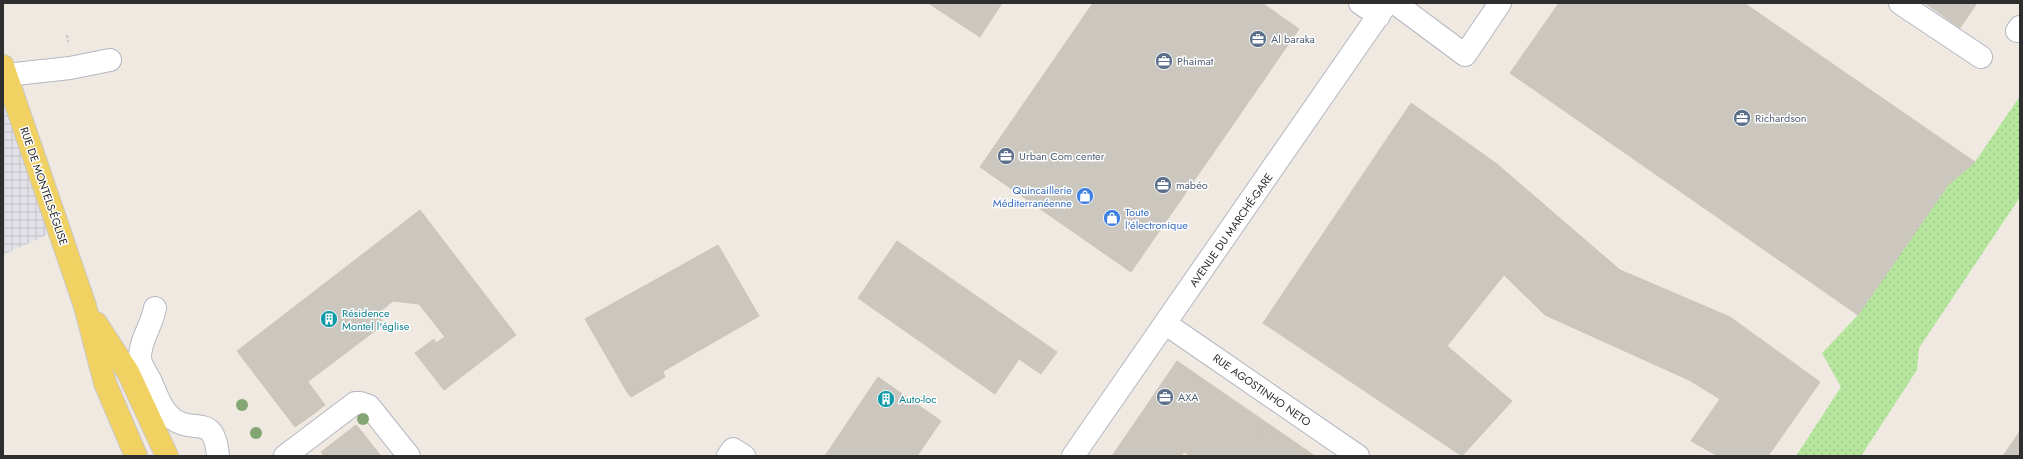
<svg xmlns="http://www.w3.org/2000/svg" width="2023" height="459" font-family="Jost,sans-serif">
<defs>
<pattern id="industrial-grid" width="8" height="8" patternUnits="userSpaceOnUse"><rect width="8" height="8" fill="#e3e1e8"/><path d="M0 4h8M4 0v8" fill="none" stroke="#c3c1c7"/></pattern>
<pattern id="grass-dots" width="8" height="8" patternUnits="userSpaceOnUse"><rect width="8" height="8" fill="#b6e59e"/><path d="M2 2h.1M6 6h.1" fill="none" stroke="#9dc588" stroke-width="1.8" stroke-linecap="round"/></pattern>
</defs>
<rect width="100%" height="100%" fill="#efe9e1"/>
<path fill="url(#industrial-grid)" d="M3,50L64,227L3,255Z"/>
<path fill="url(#grass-dots)" d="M2020,96V197L1919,348L1917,370L1861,456H1796L1841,387L1822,353L1858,315L1948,185L1975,162Z"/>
<path fill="#cbc7bf" stroke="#cbc5ba" d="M928,3H1002L980,37Z
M1093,3H1262L1299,29L1131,272L980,167Z
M1559,3H1744L1975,162L1948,185L1858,315L1510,73Z
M1925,3H1977L1960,28Z
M1411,103L1497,164L1620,270L1730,317L1820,382L1768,456H1718L1691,441L1720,399L1689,380L1545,315L1504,275L1447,346L1512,401L1462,456L1263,323Z
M420,210L516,335L444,390L415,353L434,339L436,343L445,337L419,304L393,301L377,314L384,324L298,389L316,412L295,427L237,351Z
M897,241L1057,352L1041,374L1019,359L995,394L858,298Z
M718,245L759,316L627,392L585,319Z
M1177,361L1315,456H1308L1276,434L1175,364Z
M1175,364L1261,423L1255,432L1270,442L1276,434L1308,456H1197L1183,447L1177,456H1112Z
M663,372L665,377L631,397L627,392Z
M878,377L941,421L917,456H825Z
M308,382L325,405L316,412L298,389Z
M1261,423L1268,428L1262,437L1255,432Z
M356,425L362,432L324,456L321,452Z
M1268,428L1276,434L1270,442L1262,437Z
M2020,431V456H2003Z
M362,432L381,456H325Z
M1183,447L1184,452L1181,456H1177Z
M1183,447L1197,456H1191L1184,452Z"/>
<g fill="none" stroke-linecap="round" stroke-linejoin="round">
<defs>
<path id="minor" d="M1360,3L1379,16
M1395,3L1465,55L1500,3
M1900,3L1981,57
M2017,31L2020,27
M6,75L70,68L110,60
M155,308C152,325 140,340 140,357C140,365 148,375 151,382C157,395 161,410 173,419C195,435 214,412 218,456
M1166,324L1358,456
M285,456L355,403H360L369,406L409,456
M728,456L733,449L744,456
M1073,456L1387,3"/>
<path id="major" d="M3,66L85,306L105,383L136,456
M96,323L128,372L167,456"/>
</defs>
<use href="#minor" stroke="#b4b7c1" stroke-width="24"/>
<use href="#major" stroke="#c9c9c9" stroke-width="24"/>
<path stroke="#c9c9c9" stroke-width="2.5" stroke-dasharray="3 2" stroke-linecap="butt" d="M67,35L68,42"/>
<use href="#minor" stroke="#fff" stroke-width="22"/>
<use href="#major" stroke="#f2d163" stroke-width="22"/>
</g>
<g fill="#84a574">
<circle cx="242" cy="405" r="6"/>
<circle cx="363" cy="419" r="6"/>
<circle cx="256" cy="433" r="6"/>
</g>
<defs>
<symbol id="office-disc" viewBox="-11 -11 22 22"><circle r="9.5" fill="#5c6f8a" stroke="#fff"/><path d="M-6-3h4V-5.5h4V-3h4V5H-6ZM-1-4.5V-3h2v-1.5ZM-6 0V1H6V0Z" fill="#fff"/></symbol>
<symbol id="shop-disc" viewBox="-11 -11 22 22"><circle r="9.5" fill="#3f7fe0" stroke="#fff"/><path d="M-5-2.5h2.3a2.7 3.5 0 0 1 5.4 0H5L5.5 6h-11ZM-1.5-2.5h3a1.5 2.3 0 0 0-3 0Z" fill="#fff"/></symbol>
<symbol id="building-disc" viewBox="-11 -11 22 22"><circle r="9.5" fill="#0f9aa8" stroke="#fff"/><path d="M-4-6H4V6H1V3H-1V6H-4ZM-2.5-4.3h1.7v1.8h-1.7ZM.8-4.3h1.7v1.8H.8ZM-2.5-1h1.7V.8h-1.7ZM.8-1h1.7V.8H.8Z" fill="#fff"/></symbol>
</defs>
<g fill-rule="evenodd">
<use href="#office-disc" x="1248" y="29" width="20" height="20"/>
<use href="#office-disc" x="1154" y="51" width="20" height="20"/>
<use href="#office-disc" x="1732" y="108" width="20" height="20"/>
<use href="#office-disc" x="996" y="146" width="20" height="20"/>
<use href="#office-disc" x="1153" y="175" width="20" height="20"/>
<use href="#shop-disc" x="1075" y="186" width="20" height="20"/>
<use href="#shop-disc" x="1102" y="208" width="20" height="20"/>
<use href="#building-disc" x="319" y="309" width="20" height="20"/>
<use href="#office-disc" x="1155" y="387" width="20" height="20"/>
<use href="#building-disc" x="876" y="389" width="20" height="20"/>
</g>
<g text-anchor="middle" stroke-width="3" stroke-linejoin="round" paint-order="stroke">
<g font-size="11" fill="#4e5e75" stroke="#fff" text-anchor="start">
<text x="1271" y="43">Al baraka</text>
<text x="1177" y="65">Phaimat</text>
<text x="1755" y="122">Richardson</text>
<text x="1019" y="160">Urban Com center</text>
<text x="1176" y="189">mabéo</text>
<text x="1178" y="401">AXA</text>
</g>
<g font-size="11" fill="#2e2e2e" stroke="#fff">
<text transform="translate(44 186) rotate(71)" y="4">RUE DE MONTELS-ÉGLISE</text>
<text transform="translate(1231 230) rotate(-55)" y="4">AVENUE DU MARCHÉ-GARE</text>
<text transform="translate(1262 390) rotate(35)" y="4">RUE AGOSTINHO NETO</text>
</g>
<g font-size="11" fill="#366cbe" stroke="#fff" text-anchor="end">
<text x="1072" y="194">Quincaillerie<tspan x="1072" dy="13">Méditerranéenne</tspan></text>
<text x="1125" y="216" text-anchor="start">Toute<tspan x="1125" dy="13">l'électronique</tspan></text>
</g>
<g font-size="11" fill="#0d838f" stroke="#fff" text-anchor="start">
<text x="342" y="317">Résidence<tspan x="342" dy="13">Montel l'église</tspan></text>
<text x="899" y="403">Auto-loc</text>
</g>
</g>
<rect width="2023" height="459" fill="none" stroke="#2e2e2e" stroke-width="8"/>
</svg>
